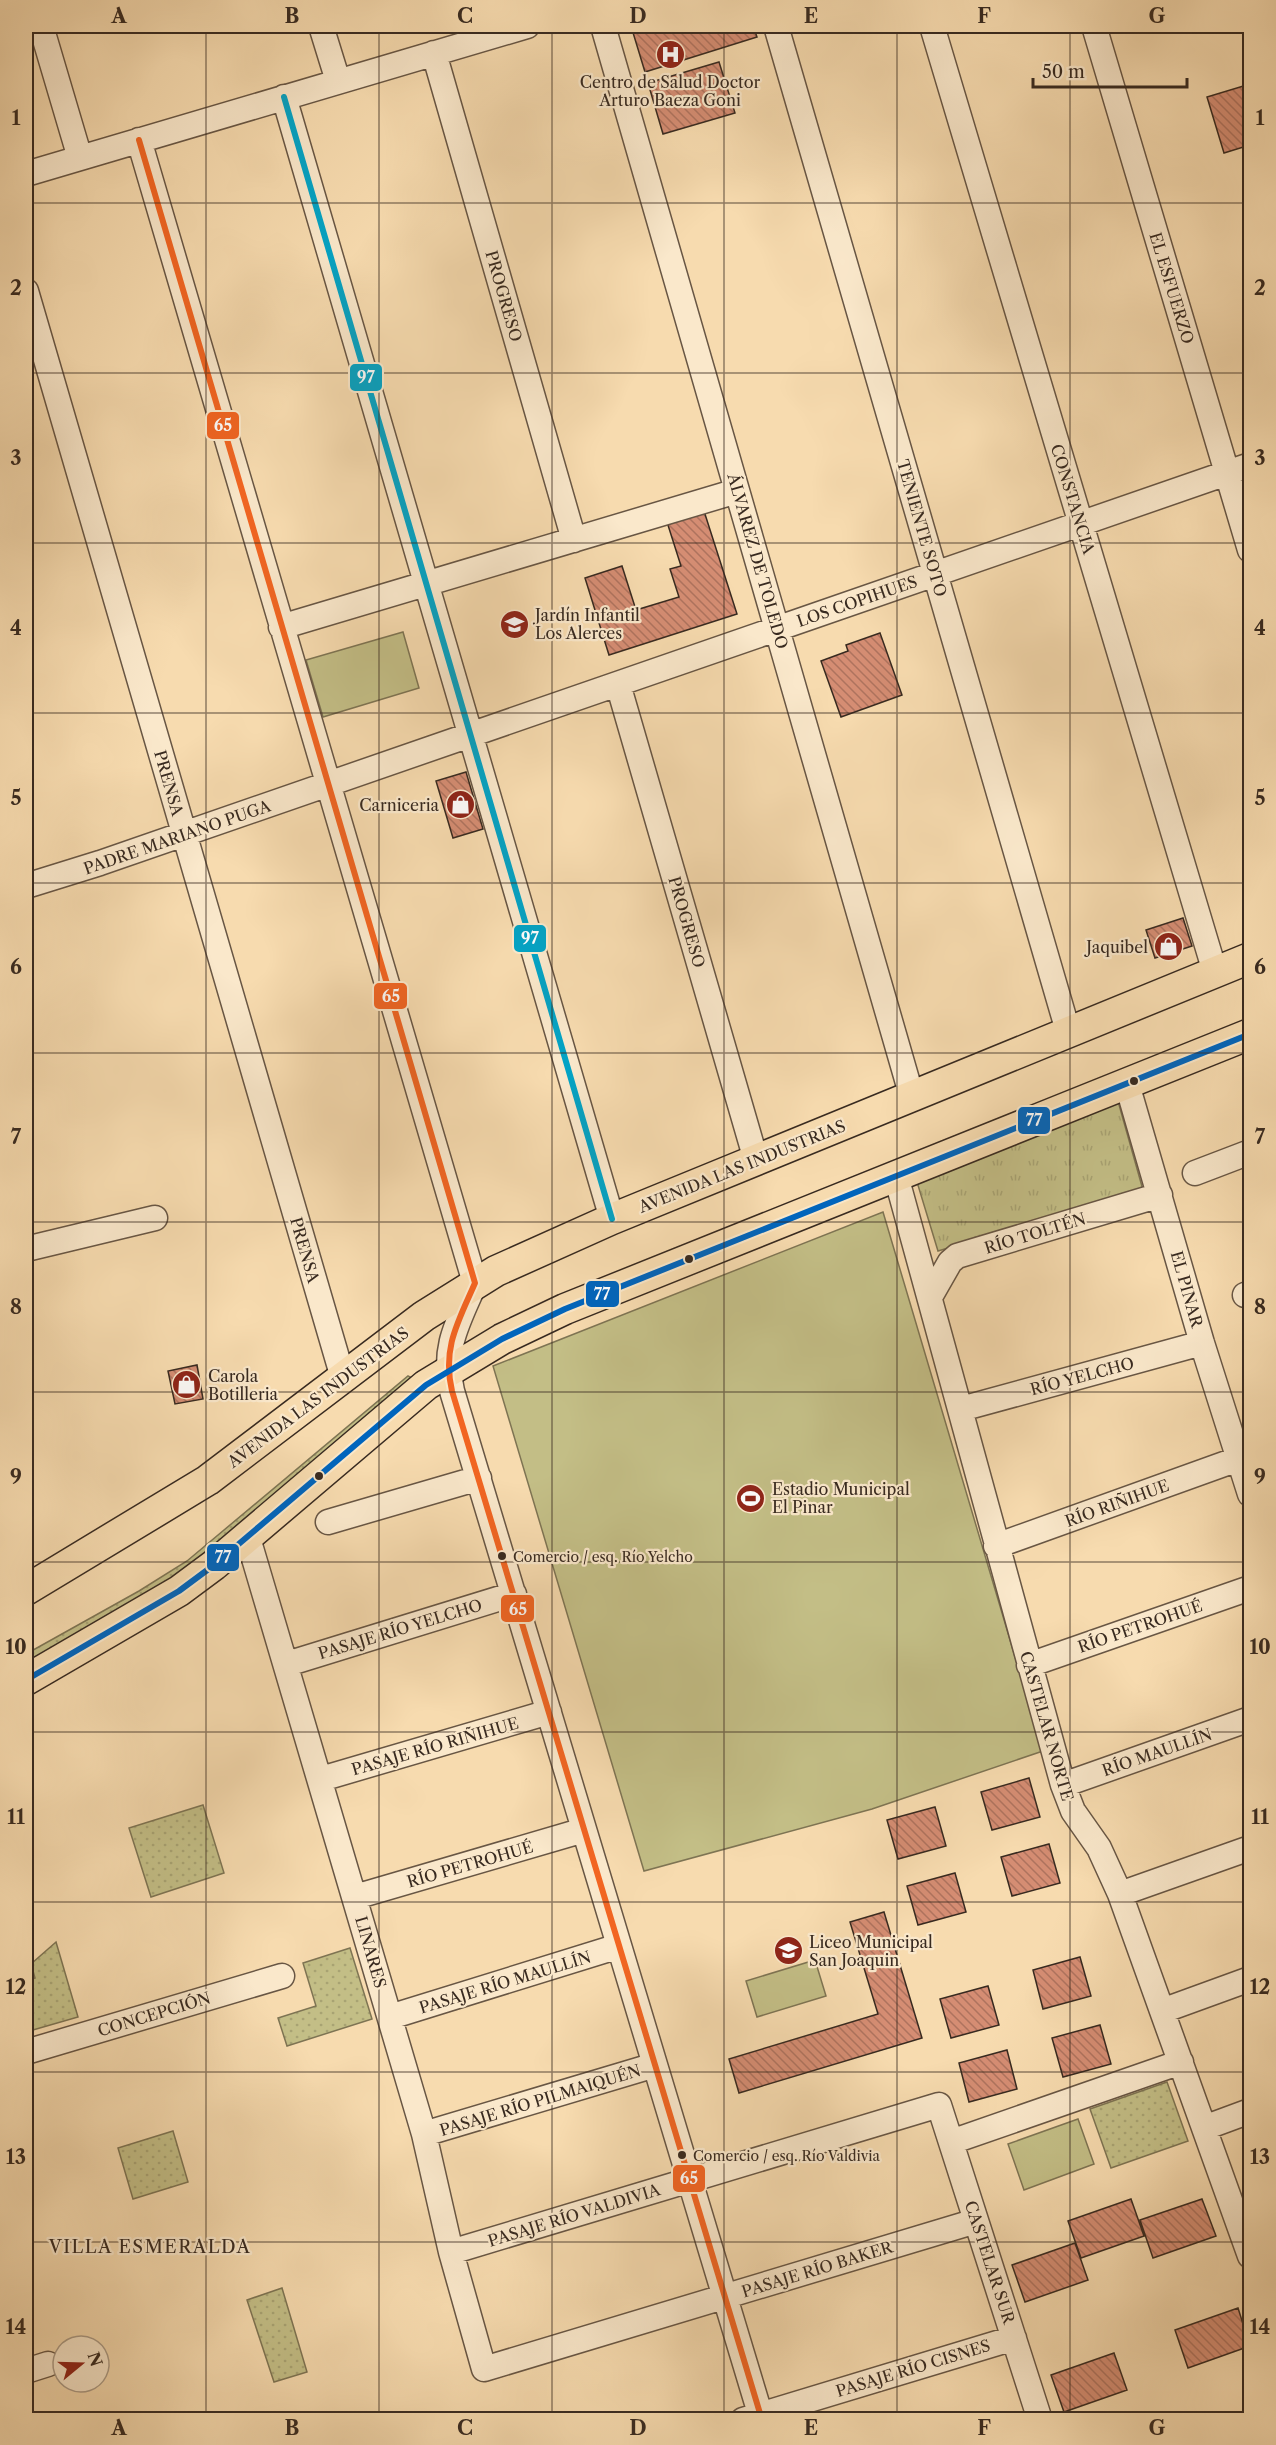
<svg xmlns="http://www.w3.org/2000/svg" width="1276" height="2445" font-family="'Libre Caslon Text',serif">
<defs>
<pattern id="grass-dots" width="8" height="8" patternUnits="userSpaceOnUse" patternTransform="scale(1.5)"><rect width="8" height="8" fill="#c3be86"/><path d="M2 2h.1M6 6h.1" fill="none" stroke="#a8a373" stroke-width="1.8" stroke-linecap="round"/></pattern>
<pattern id="park-tufts" width="24" height="20" patternUnits="userSpaceOnUse" patternTransform="scale(1.5)"><rect width="24" height="20" fill="#c3be86"/><path d="M3 7l-1-3M5 7V3M7 7l1-3M15 17l-1-3M17 17v-4M19 17l1-3" fill="none" stroke="#a8a373"/></pattern>
<pattern id="building-back-hatch" width="6" height="6" patternUnits="userSpaceOnUse" patternTransform="scale(1.5)"><rect width="6" height="6" fill="#d58d73"/><path d="M-1 5l2 2M0 0l6 6M5-1l2 2" fill="none" stroke="#ae735e"/></pattern>
</defs>
<rect width="100%" height="100%" fill="#f7dbaf"/>
<filter id="stains"><feTurbulence type="fractalNoise" baseFrequency=".00333" numOctaves="4"/><feColorMatrix values="0 0 0 0 .2 0 0 0 0 .09 0 0 0 0 .02 0 0 0 .5 -.17"/></filter>
<radialGradient id="worn" r=".72"><stop offset=".6" stop-color="#630" stop-opacity="0"/><stop offset="1" stop-color="#630" stop-opacity=".3"/></radialGradient>
<path fill="url(#grass-dots)" stroke="#7e7453" stroke-width="1.5" d="M408,1376L416,1380L202,1563L26,1669V1654L139,1591L187,1561Z
M203,1805L224,1873L151,1897L129,1828Z
M56,1942L78,2017L26,2032V1981L35,1978L31,1964Z
M350,1948L372,2019L287,2046L278,2018L316,2006L303,1963Z
M1167,2082L1188,2141L1111,2168L1090,2109Z
M173,2131L188,2182L133,2199L118,2148Z
M282,2288L307,2372L274,2382L247,2300Z"/>
<path fill="url(#park-tufts)" stroke="#7e7453" stroke-width="1.5" d="M1116,1094L1143,1190L938,1251L917,1182Z"/>
<path fill="#c3be86" stroke="#7e7453" stroke-width="1.5" d="M403,632L419,688L323,717L306,660Z
M883,1212L1043,1751L872,1809L644,1871L493,1366Z
M815,1960L826,1996L757,2017L746,1981Z
M1078,2119L1094,2164L1024,2190L1008,2144Z"/>
<path fill="url(#building-back-hatch)" stroke="#382a20" stroke-width="1.5" d="M631,26H753L757,37L645,72Z
M719,62L735,113L663,134L648,83Z
M1250,84V145L1224,153L1207,97Z
M704,511L737,614L609,655L585,578L622,566L636,610L679,597L670,569L681,566L667,522Z
M880,633L902,695L841,717L821,661L848,651L846,645Z
M466,772L483,829L453,838L436,781Z
M1183,918L1192,946L1155,958L1146,930Z
M197,1365L203,1399L175,1404L168,1371Z
M1029,1778L1040,1817L992,1830L981,1792Z
M935,1807L946,1846L898,1859L887,1820Z
M1049,1844L1060,1883L1012,1896L1001,1857Z
M955,1873L966,1912L918,1925L907,1886Z
M884,1912L922,2038L739,2093L729,2059L878,2014L850,1922Z
M1080,1957L1091,1996L1043,2009L1033,1970Z
M988,1986L999,2025L951,2038L940,1999Z
M1100,2025L1111,2064L1063,2077L1052,2038Z
M1007,2050L1017,2089L969,2102L959,2063Z
M1131,2199L1144,2236L1081,2258L1068,2221Z
M1202,2199L1216,2236L1153,2258L1140,2220Z
M1075,2243L1088,2280L1025,2302L1012,2265Z
M1238,2308L1250,2346L1188,2368L1175,2330Z
M1114,2353L1127,2390L1064,2412L1051,2375Z"/>
<g fill="none" stroke-linecap="round" stroke-linejoin="round">
<defs>
<path id="minor" d="M41,26L80,158
M321,26L338,81
M603,26L912,1097
M776,26L1068,1031
M932,26L1215,972
M1094,26L1250,550
M434,53L574,540
M284,97L612,1219
M139,140L475,1283C458,1322 442,1348 452,1391L762,2420
M26,174L527,26
M26,291L343,1378
M281,627L737,491
M618,684L756,1160
M26,886L100,863L1250,465
M1127,1084L1202,1343L1250,1494
M1195,1173L1250,1152
M896,1176L1063,1785L1073,1811L1099,1848L1120,1894L1250,2256
M26,1249L155,1218
M1245,1295L1250,1293
M930,1297L950,1262L957,1256L1160,1195
M961,1409L1202,1343
M328,1522L479,1478
M248,1538L424,2134L451,2252L484,2369L976,2221
M996,1546L1238,1459
M287,1664L514,1594
M1029,1665L1250,1588
M321,1779L549,1712
M1063,1785L1250,1719
M1120,1894L1250,1848
M355,1897L584,1830
M1162,2011L1250,1979
M390,2017L619,1946
M26,2052L282,1976
M1204,2128L1250,2111
M424,2134L655,2065
M951,2142L1181,2062
M451,2252L939,2105L1040,2420
M26,2371L48,2364
M743,2420L1014,2338"/>
<path id="major" d="M26,1590L208,1480L424,1316L496,1271L612,1219L1250,958
M26,1680L179,1591L214,1565L426,1385L502,1339L565,1309L1250,1034"/>
</defs>
<use href="#minor" stroke="#685644" stroke-width="27"/>
<use href="#major" stroke="#382a20" stroke-width="33"/>
<use href="#minor" stroke="#fae8cb" stroke-width="24"/>
<use href="#major" stroke="#f7dbaf" stroke-width="30"/>
<defs>
<path id="bus-1" d="M139,140L475,1283C458,1322 442,1348 452,1391L762,2420"/>
<path id="bus-2" d="M26,1680L179,1591L214,1565L426,1385L502,1339L565,1309L1250,1034"/>
<path id="bus-3" d="M284,97L612,1219"/>
</defs>
<use href="#bus-1" stroke="#fae8cb" stroke-width="10"/>
<use href="#bus-2" stroke="#fae8cb" stroke-width="10"/>
<use href="#bus-3" stroke="#fae8cb" stroke-width="10"/>
<use href="#bus-1" stroke="#f26522" stroke-width="6"/>
<use href="#bus-2" stroke="#0065bd" stroke-width="6"/>
<use href="#bus-3" stroke="#03a3c5" stroke-width="6"/>
</g>
<path fill="none" stroke="#382a20" stroke-width="1.5" stroke-opacity="0.55" d="M206,26V2420M379,26V2420M552,26V2420M724,26V2420M897,26V2420M1070,26V2420M26,203H1250M26,373H1250M26,543H1250M26,713H1250M26,883H1250M26,1053H1250M26,1222H1250M26,1392H1250M26,1562H1250M26,1732H1250M26,1902H1250M26,2072H1250M26,2242H1250"/>
<defs>
<symbol id="hospital-disc" viewBox="-11 -11 22 22"><circle r="9.5" fill="#8f2418" stroke="#fae8cb"/><path d="M-5-5h3v3.5h4V-5h3V5h-3V1.5h-4V5h-3Z" fill="#fff"/></symbol>
<symbol id="school-disc" viewBox="-11 -11 22 22"><circle r="9.5" fill="#8f2418" stroke="#fae8cb"/><path d="M0-5L7-2L0 1L-7-2ZM-4 1L0 2.5L4 1V4Q0 6-4 4Z" fill="#fff"/></symbol>
<symbol id="shop-disc" viewBox="-11 -11 22 22"><circle r="9.5" fill="#8f2418" stroke="#fae8cb"/><path d="M-5-2.5h2.3a2.7 3.5 0 0 1 5.4 0H5L5.5 6h-11ZM-1.5-2.5h3a1.5 2.3 0 0 0-3 0Z" fill="#fff"/></symbol>
<symbol id="stadium-disc" viewBox="-11 -11 22 22"><circle r="9.5" fill="#8f2418" stroke="#fae8cb"/><path d="M0-5a6.5 5 0 1 0 0 10a6.5 5 0 1 0 0-10ZM-3.5-1.8h7v3.6h-7Z" fill="#fff"/></symbol>
</defs>
<g fill-rule="evenodd">
<use href="#hospital-disc" x="654" y="38" width="33" height="33"/>
<use href="#school-disc" x="498" y="608" width="33" height="33"/>
<use href="#shop-disc" x="444" y="788" width="33" height="33"/>
<use href="#shop-disc" x="1152" y="930" width="33" height="33"/>
<use href="#shop-disc" x="170" y="1368" width="33" height="33"/>
<use href="#stadium-disc" x="734" y="1482" width="33" height="33"/>
<use href="#school-disc" x="772" y="1934" width="33" height="33"/>
</g>
<g fill="#382a20" stroke="#fae8cb" stroke-width="2">
<circle cx="1134" cy="1081" r="5"/>
<circle cx="689" cy="1259" r="5"/>
<circle cx="319" cy="1476" r="5"/>
<circle cx="502" cy="1556" r="5"/>
<circle cx="682" cy="2155" r="5"/>
</g>
<g text-anchor="middle" stroke-width="4.5" stroke-linejoin="round" paint-order="stroke">
<g font-size="14" fill="#382a20" stroke="#fae8cb" text-anchor="start">
<text x="513" y="1562">Comercio / esq. Río Yelcho</text>
<text x="693" y="2161">Comercio / esq. Río Valdivia</text>
</g>
<g font-size="16" fill="#382a20" stroke="#fae8cb" text-anchor="start">
<text x="670" y="88" text-anchor="middle">Centro de Salud Doctor<tspan x="670" dy="18">Arturo Baeza Goni</tspan></text>
<text x="535" y="621">Jardín Infantil<tspan x="535" dy="18">Los Alerces</tspan></text>
<text x="439" y="811" text-anchor="end">Carniceria</text>
<text x="1148" y="953" text-anchor="end">Jaquibel</text>
<text x="208" y="1382">Carola<tspan x="208" dy="18">Botilleria</tspan></text>
<text x="772" y="1495">Estadio Municipal<tspan x="772" dy="18">El Pinar</tspan></text>
<text x="809" y="1948">Liceo Municipal<tspan x="809" dy="18">San Joaquin</tspan></text>
</g>
<g font-size="16" fill="#382a20" stroke="#fae8cb">
<text transform="translate(1172 288) rotate(73)" y="6">EL ESFUERZO</text>
<text transform="translate(504 296) rotate(74)" y="6">PROGRESO</text>
<text transform="translate(1073 499) rotate(73)" y="6">CONSTANCIA</text>
<text transform="translate(922 528) rotate(74)" y="6">TENIENTE SOTO</text>
<text transform="translate(758 561) rotate(74)" y="6">ÁLVAREZ DE TOLEDO</text>
<text transform="translate(857 601) rotate(-19)" y="6">LOS COPIHUES</text>
<text transform="translate(169 783) rotate(74)" y="6">PRENSA</text>
<text transform="translate(177 837) rotate(-19)" y="6">PADRE MARIANO PUGA</text>
<text transform="translate(687 922) rotate(74)" y="6">PROGRESO</text>
<text transform="translate(742 1166) rotate(-22)" y="6">AVENIDA LAS INDUSTRIAS</text>
<text transform="translate(1035 1233) rotate(-17)" y="6">RÍO TOLTÉN</text>
<text transform="translate(305 1250) rotate(74)" y="6">PRENSA</text>
<text transform="translate(1187 1289) rotate(74)" y="6">EL PINAR</text>
<text transform="translate(1082 1376) rotate(-15)" y="6">RÍO YELCHO</text>
<text transform="translate(318 1397) rotate(-37)" y="6">AVENIDA LAS INDUSTRIAS</text>
<text transform="translate(1117 1503) rotate(-20)" y="6">RÍO RIÑIHUE</text>
<text transform="translate(1140 1626) rotate(-19)" y="6">RÍO PETROHUÉ</text>
<text transform="translate(400 1629) rotate(-17)" y="6">PASAJE RÍO YELCHO</text>
<text transform="translate(1047 1726) rotate(74)" y="6">CASTELAR NORTE</text>
<text transform="translate(435 1746) rotate(-16)" y="6">PASAJE RÍO RIÑIHUE</text>
<text transform="translate(1157 1752) rotate(-19)" y="6">RÍO MAULLÍN</text>
<text transform="translate(470 1864) rotate(-16)" y="6">RÍO PETROHUÉ</text>
<text transform="translate(371 1952) rotate(74)" y="6">LINARES</text>
<text transform="translate(505 1982) rotate(-17)" y="6">PASAJE RÍO MAULLÍN</text>
<text transform="translate(154 2014) rotate(-17)" y="6">CONCEPCIÓN</text>
<text transform="translate(540 2100) rotate(-17)" y="6">PASAJE RÍO PILMAIQUÉN</text>
<text transform="translate(574 2215) rotate(-17)" y="6">PASAJE RÍO VALDIVIA</text>
<text transform="translate(990 2262) rotate(72)" y="6">CASTELAR SUR</text>
<text transform="translate(817 2269) rotate(-17)" y="6">PASAJE RÍO BAKER</text>
<text transform="translate(913 2368) rotate(-17)" y="6">PASAJE RÍO CISNES</text>
</g>
<g font-size="18" letter-spacing="1.5" fill="#382a20" stroke="#fae8cb">
<text x="150" y="2253">VILLA ESMERALDA</text>
</g>
</g>
<g stroke="#fae8cb" stroke-width="2">
<rect x="349" y="363" width="34" height="29" rx="6" fill="#03a3c5"/>
<rect x="206" y="411" width="34" height="29" rx="6" fill="#f26522"/>
<rect x="513" y="924" width="34" height="29" rx="6" fill="#03a3c5"/>
<rect x="373" y="982" width="35" height="28" rx="6" fill="#f26522"/>
<rect x="1017" y="1106" width="34" height="29" rx="6" fill="#0065bd"/>
<rect x="585" y="1280" width="35" height="28" rx="6" fill="#0065bd"/>
<rect x="206" y="1543" width="34" height="29" rx="6" fill="#0065bd"/>
<rect x="500" y="1594" width="35" height="29" rx="6" fill="#f26522"/>
<rect x="672" y="2164" width="34" height="29" rx="6" fill="#f26522"/>
</g>
<g font-size="16" text-anchor="middle" font-weight="bold" fill="#fff">
<text x="366" y="383">97</text>
<text x="223" y="431">65</text>
<text x="530" y="944">97</text>
<text x="391" y="1002">65</text>
<text x="1034" y="1126">77</text>
<text x="602" y="1300">77</text>
<text x="223" y="1563">77</text>
<text x="518" y="1615">65</text>
<text x="689" y="2184">65</text>
</g>
<rect width="1276" height="2445" fill="none" stroke="#f7dbaf" stroke-width="66"/>
<g transform="translate(81 2364) rotate(71)"><circle r="28" fill="#fae8cb" stroke="#ac9c87" stroke-width="1.5"/>
<path d="M0-4.5L10 22L0 15L-10 22Z" fill="#8f2418"/>
<text y="-9" font-size="16" font-weight="bold" text-anchor="middle" fill="#382a20">N</text>
</g>
<path d="M1033 78v9h154v-9" fill="none" stroke="#382a20" stroke-width="3"/>
<text x="1042" y="78" font-size="18" fill="#382a20" stroke="#fae8cb" stroke-width="4.5" paint-order="stroke">50 m</text>
<rect x="33" y="33" width="1210" height="2379" fill="none" stroke="#382a20" stroke-width="2"/>
<g font-size="20" text-anchor="middle" font-weight="bold" fill="#382a20">
<text x="119" y="23">A</text>
<text x="292" y="23">B</text>
<text x="465" y="23">C</text>
<text x="638" y="23">D</text>
<text x="811" y="23">E</text>
<text x="984" y="23">F</text>
<text x="1157" y="23">G</text>
<text x="16" y="125">1</text>
<text x="1260" y="125">1</text>
<text x="16" y="295">2</text>
<text x="1260" y="295">2</text>
<text x="16" y="465">3</text>
<text x="1260" y="465">3</text>
<text x="16" y="635">4</text>
<text x="1260" y="635">4</text>
<text x="16" y="805">5</text>
<text x="1260" y="805">5</text>
<text x="16" y="974">6</text>
<text x="1260" y="974">6</text>
<text x="16" y="1144">7</text>
<text x="1260" y="1144">7</text>
<text x="16" y="1314">8</text>
<text x="1260" y="1314">8</text>
<text x="16" y="1484">9</text>
<text x="1260" y="1484">9</text>
<text x="16" y="1654">10</text>
<text x="1260" y="1654">10</text>
<text x="16" y="1824">11</text>
<text x="1260" y="1824">11</text>
<text x="16" y="1994">12</text>
<text x="1260" y="1994">12</text>
<text x="16" y="2164">13</text>
<text x="1260" y="2164">13</text>
<text x="16" y="2334">14</text>
<text x="1260" y="2334">14</text>
<text x="119" y="2435">A</text>
<text x="292" y="2435">B</text>
<text x="465" y="2435">C</text>
<text x="638" y="2435">D</text>
<text x="811" y="2435">E</text>
<text x="984" y="2435">F</text>
<text x="1157" y="2435">G</text>
</g>
<rect width="100%" height="100%" filter="url(#stains)"/>
<rect width="100%" height="100%" fill="url(#worn)"/>
</svg>
